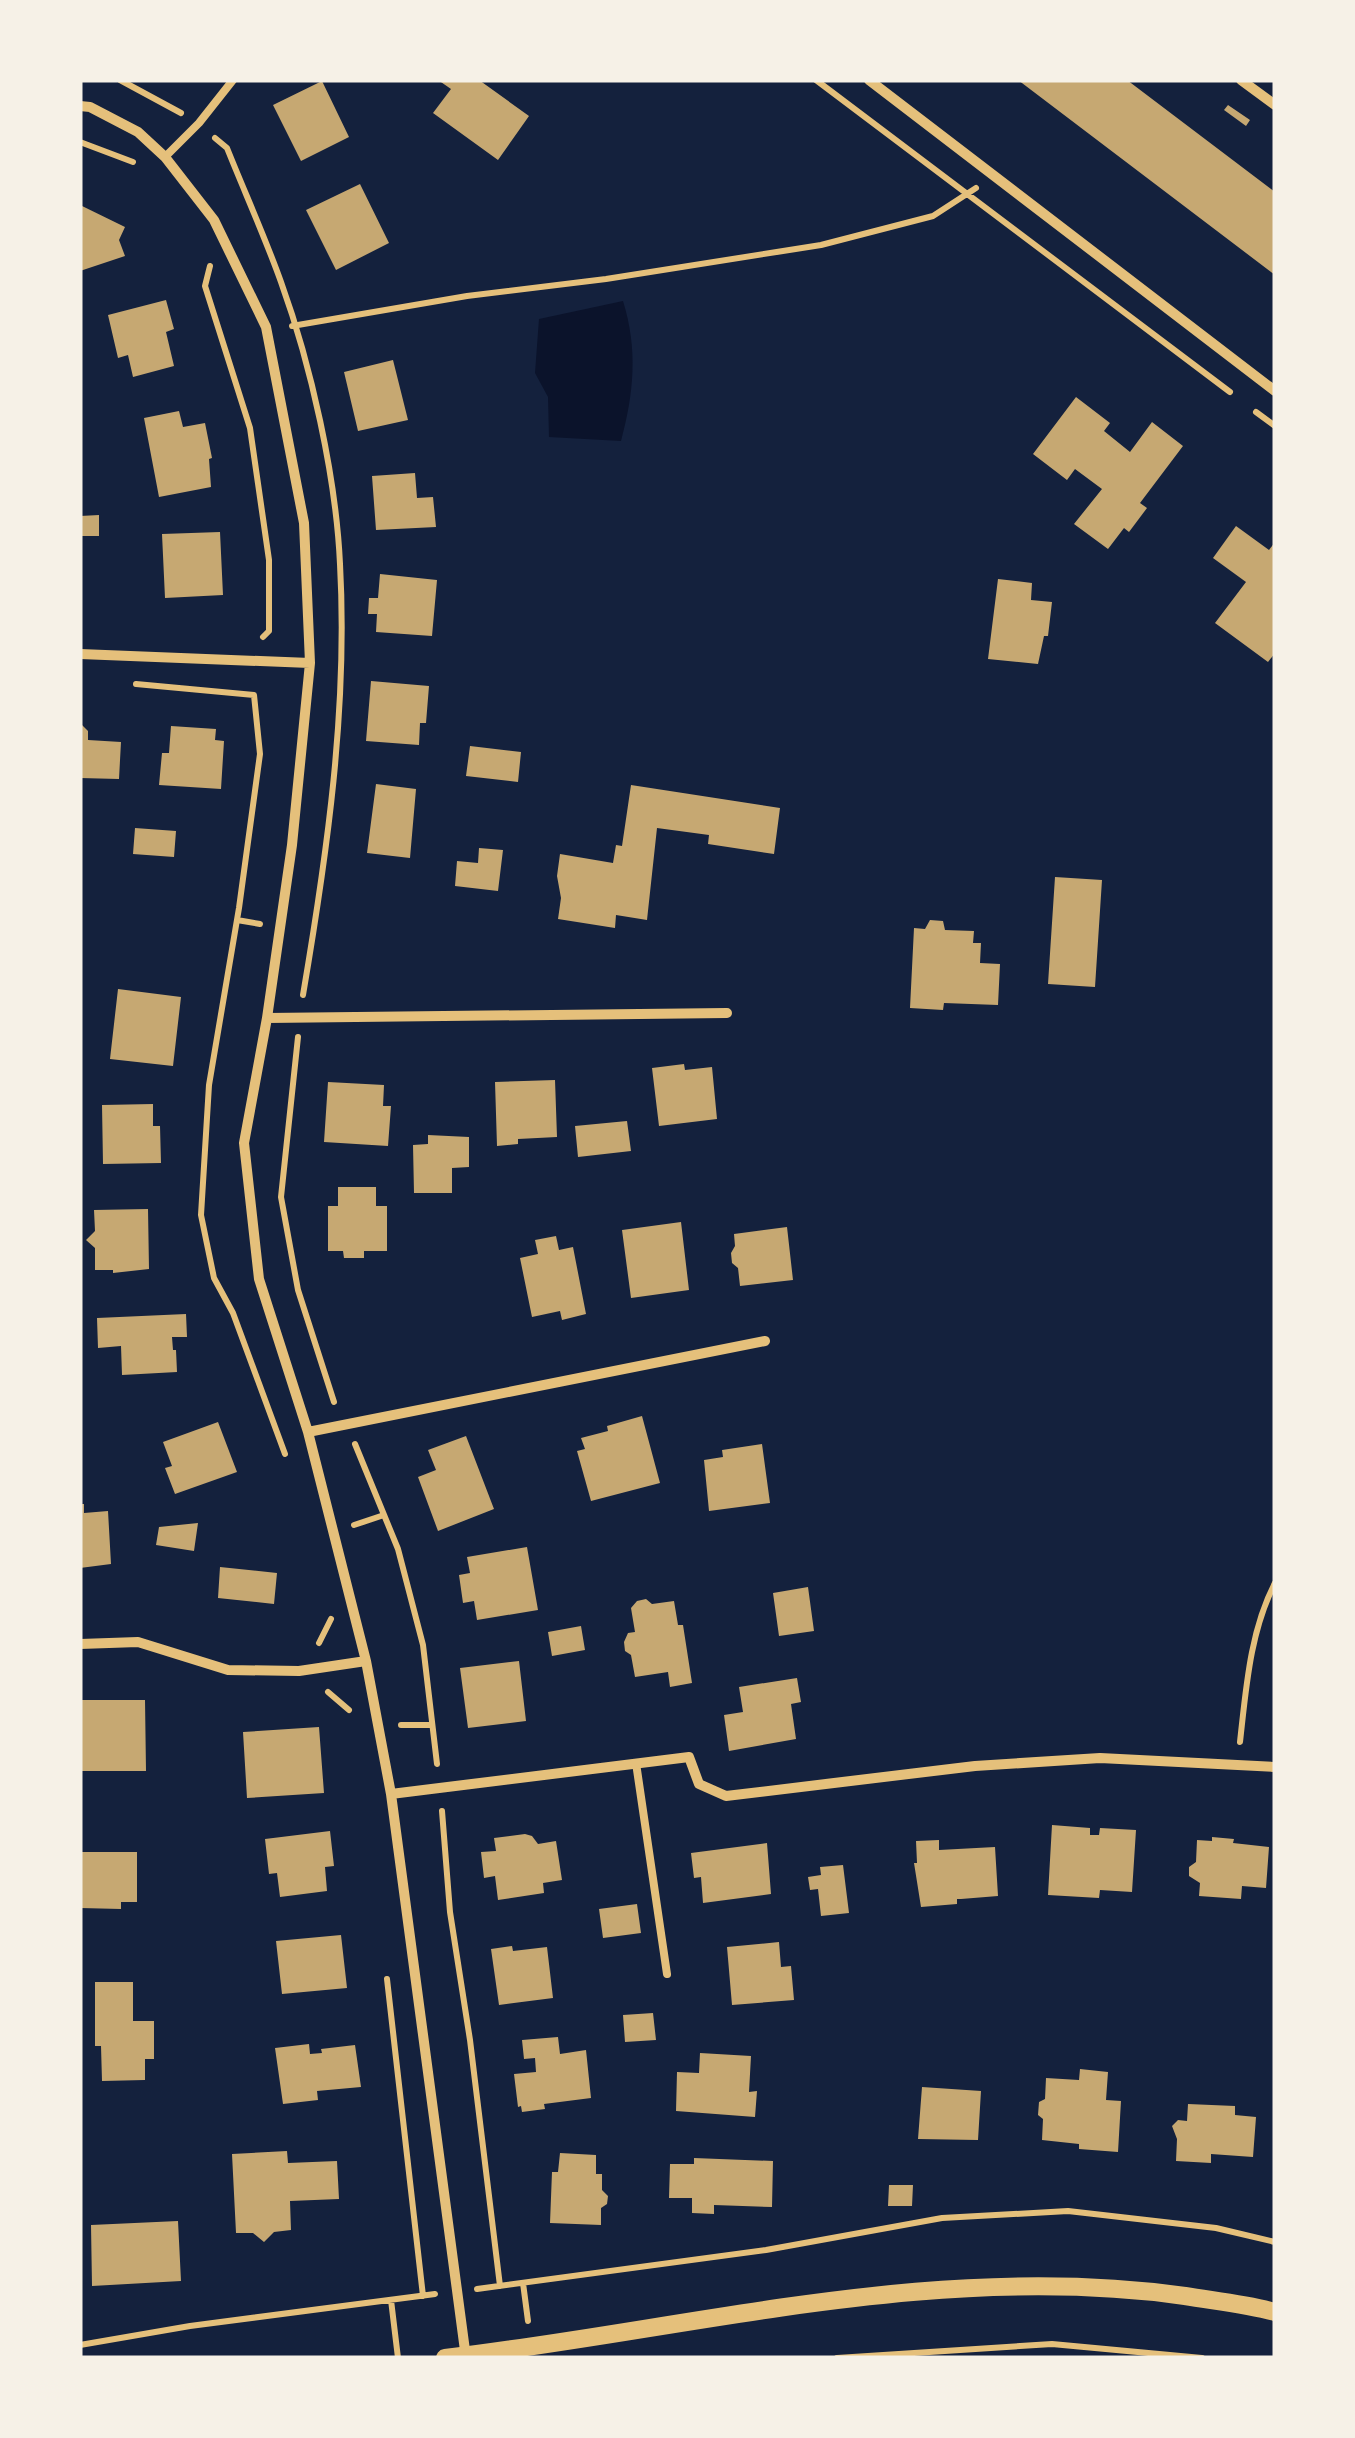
<svg xmlns="http://www.w3.org/2000/svg" width="1355" height="2438" font-family="Manrope,sans-serif">
<rect width="100%" height="100%" fill="#14213d"/>
<path fill="#0b132b" d="M623,301C638,349 634,393 621,441L549,437L548,397L535,373L539,319Z"/>
<path fill="#c6a872" d="M438,80H479L529,116L498,160L433,113L451,89Z
M1018,80H1127L1275,192V275Z
M322,81L349,137L301,161L273,105Z
M1228,105L1250,120L1246,126L1224,110Z
M360,184L389,243L336,270L306,210Z
M80,205L125,227L119,240L125,256L80,271Z
M166,300L174,329L166,332L174,366L133,377L128,355L118,358L108,315Z
M393,360L408,420L358,431L344,372Z
M1076,397L1110,423L1104,431L1130,452L1152,422L1183,446L1140,503L1147,508L1129,532L1124,528L1108,549L1074,524L1102,489L1075,469L1067,480L1033,454Z
M179,411L183,427L205,423L212,458L209,459L211,487L159,497L144,418Z
M415,473L417,498L433,497L436,527L376,530L372,476Z
M99,515V536H80V516Z
M1236,526L1269,550L1275,542V653L1268,662L1215,623L1246,582L1213,558Z
M220,532L223,595L165,598L162,534Z
M380,574L437,580L432,636L376,632L377,614H368L369,598H378Z
M998,579L1032,583L1031,600L1052,602L1048,636H1044L1038,664L988,659Z
M371,681L429,686L426,723H420L419,745L366,741Z
M80,723L88,731V740L121,742L119,779L80,778Z
M171,726L216,729L215,740L224,741L221,789L159,785L162,753H169Z
M470,746L521,752L518,782L466,776Z
M376,784L416,789L410,858L367,853Z
M631,785L780,808L774,854L708,844L709,835L657,828L647,920L616,915L615,928L558,919L561,898L557,876L560,854L613,863L616,845L622,846Z
M135,828L176,831L174,857L133,854Z
M479,848L503,850L498,891L455,886L457,861L478,863Z
M1055,877L1102,880L1095,987L1048,984Z
M930,920L943,921L945,930L974,931L973,943H981L980,963L1000,964L998,1005L944,1003L943,1010L910,1008L914,928L925,929Z
M118,989L181,997L173,1066L110,1059Z
M684,1064L685,1070L712,1067L717,1119L659,1126L652,1068Z
M555,1080L557,1137L518,1139V1144L497,1146L495,1082Z
M328,1082L384,1085L383,1106H391L388,1146L324,1142Z
M153,1104V1126H160L161,1163L103,1164L102,1105Z
M627,1121L631,1151L578,1157L575,1126Z
M428,1135L469,1137V1167L452,1168V1193H414L413,1145L428,1144Z
M338,1187H376V1206H387V1251H364V1258H344L343,1251H328V1206H338Z
M148,1209L149,1269L113,1273V1270H95V1248L86,1240L95,1231L94,1210Z
M681,1222L689,1290L631,1298L622,1230Z
M787,1227L793,1280L740,1286L738,1268L732,1263L731,1253L735,1246L734,1234Z
M556,1236L559,1250L573,1247L586,1314L562,1320L560,1311L532,1317L520,1258L538,1254L535,1240Z
M186,1314L187,1337H172L173,1350H176L177,1372L122,1375L121,1346L98,1348L97,1318Z
M642,1416L660,1483L591,1501L577,1451L585,1449L581,1438L608,1431L607,1426Z
M218,1422L237,1472L175,1494L165,1468L172,1466L163,1442Z
M466,1436L494,1509L438,1531L418,1477L436,1470L428,1450Z
M762,1444L770,1503L709,1511L704,1460L723,1457L722,1450Z
M80,1504H84V1513L108,1511L111,1564L80,1568Z
M198,1523L194,1551L156,1545L159,1527Z
M527,1547L538,1610L477,1620L474,1601L463,1603L459,1575L470,1573L467,1557Z
M220,1567L277,1573L274,1604L218,1598Z
M808,1587L814,1631L779,1636L773,1593Z
M646,1599L652,1604L674,1601L678,1625H683L692,1683L670,1687L668,1672L635,1677L631,1655L625,1651L624,1642L628,1633L635,1632L631,1608L637,1601Z
M581,1626L585,1650L552,1656L548,1632Z
M519,1661L526,1721L468,1728L460,1668Z
M797,1678L801,1702L791,1704L796,1739L729,1751L724,1715L743,1712L739,1687Z
M80,1700H145L146,1771H80Z
M319,1727L324,1793L247,1798L243,1732Z
M1052,1825L1090,1828V1835H1099L1100,1828L1136,1830L1132,1892L1100,1890L1099,1898L1048,1895Z
M330,1831L334,1866L325,1867L327,1891L280,1897L277,1873L269,1874L265,1839Z
M525,1834L532,1836L538,1844L556,1841L562,1880L543,1883L544,1893L498,1900L495,1876L484,1878L481,1852L496,1851L494,1838Z
M1212,1837L1234,1839L1233,1843L1269,1847L1266,1888L1242,1886L1241,1899L1199,1896L1200,1883L1189,1876V1867L1196,1862L1197,1840L1212,1841Z
M939,1840V1850L995,1847L998,1896L961,1899H957V1904L921,1907L914,1863H917L916,1841Z
M767,1843L771,1894L703,1903L701,1877L694,1878L691,1853Z
M80,1852H137V1902H121V1909L80,1908Z
M843,1865L849,1913L821,1916L818,1889L810,1890L808,1877L821,1875L820,1867Z
M637,1904L641,1933L603,1938L599,1909Z
M341,1935L347,1988L282,1994L276,1941Z
M779,1942L781,1967L791,1966L794,2000L732,2005L727,1947Z
M512,1946L513,1951L547,1947L553,1998L499,2005L491,1949Z
M95,1982H133V2021H154V2059H145V2080L102,2081L101,2046H95Z
M653,2013L656,2040L625,2042L623,2015Z
M558,2037L560,2054L586,2050L591,2098L544,2104L545,2109L522,2112L521,2106L518,2107L514,2074L536,2072L535,2058L524,2059L522,2040Z
M309,2044L310,2054L322,2053L321,2049L355,2045L361,2087L317,2091L318,2100L283,2104L275,2048Z
M700,2053L751,2056L749,2092L757,2091L755,2117L676,2111L677,2072L699,2073Z
M1080,2069L1108,2072L1106,2100L1121,2101L1118,2152L1079,2149V2144L1042,2140L1043,2119L1038,2115L1039,2102L1045,2099L1046,2078L1079,2080Z
M922,2087L981,2091L978,2140L918,2139Z
M1188,2104L1235,2106V2115L1256,2117L1253,2157L1211,2154V2163L1176,2161L1177,2139L1172,2126L1178,2120L1187,2121Z
M287,2151L288,2163L337,2161L339,2199L290,2201L291,2230L274,2232L264,2242L253,2233H236L232,2154Z
M560,2153L596,2155V2174H602V2190L608,2196L607,2204L601,2208V2225L550,2223L552,2172H558Z
M694,2158L773,2161L772,2207L714,2205V2214L692,2213V2198H669L670,2164H694Z
M889,2185H913L912,2206H888Z
M178,2221L181,2281L92,2286L91,2225Z"/>
<g fill="none" stroke-linecap="round" stroke-linejoin="round">
<path stroke="#e5c07b" stroke-width="6" d="M120,80L181,113
M816,80L1230,392
M215,138L227,148C245,193 265,237 281,282C311,365 336,477 340,564C348,708 327,854 303,995
M80,142L133,162
M210,266L205,286L250,428L269,560V631L263,637
M292,326L467,296L606,279L821,245L933,216L976,188
M1256,412L1275,426
M136,684L254,695L260,754L239,908L209,1085L201,1215L214,1278L233,1313L285,1454
M237,920L260,924
M298,1037L281,1197L298,1290L334,1402
M355,1444L398,1549L423,1645L437,1764
M354,1525L384,1515
M319,1643L331,1619
M328,1692L349,1710
M401,1725H432
M1240,1742C1246,1689 1250,1631 1275,1583
M442,1811L450,1912L470,2040L500,2286
M387,1979L423,2296
M523,2283L528,2321
M477,2289L766,2250L942,2218L1068,2211L1216,2228L1275,2242
M391,2300L398,2358
M80,2345L190,2326L435,2294
M837,2358L1052,2344L1202,2358"/>
<path stroke="#e5c07b" stroke-width="8" d="M165,157L199,123L233,80
M636,1763L667,1974"/>
<path stroke="#e5c07b" stroke-width="10" d="M869,80L1275,391
M1241,80L1275,105
M80,106L90,107L138,132L165,157L214,220L266,327L304,523L310,663L292,845L267,1018L244,1143L259,1279L308,1432L366,1661L391,1794L466,2358
M80,654L310,663
M267,1018L727,1013
M308,1432L765,1341
M80,1644L138,1642L228,1670L299,1671L366,1661
M391,1794L689,1757L699,1784L726,1796L975,1766L1100,1758L1275,1767"/>
<path stroke="#e5c07b" stroke-width="18" d="M445,2358C691,2329 937,2261 1185,2296C1215,2301 1246,2304 1275,2312"/>
</g>
<rect width="1355" height="2438" fill="none" stroke="#f6f1e7" stroke-width="165"/>
</svg>
